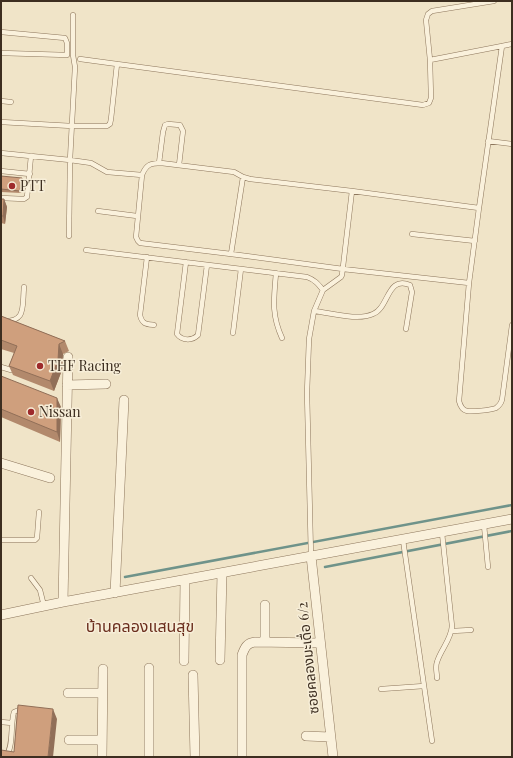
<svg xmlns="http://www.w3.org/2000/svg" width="513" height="758" font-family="'Playfair Display','Noto Sans Thai',serif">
<rect width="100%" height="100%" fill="#f0e4c8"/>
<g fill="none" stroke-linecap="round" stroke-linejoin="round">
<path stroke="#6f938a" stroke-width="2.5" d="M325,567L512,531
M125,577L512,505"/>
<defs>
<path id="service" d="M1,32L65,38L67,43V55L1,53
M80,59L117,64
M430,60L426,20L428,14L432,11L494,1
M1,101L11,102
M1,122L72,126H107L110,124L111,119L117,64L423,105L429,103L431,98L430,60L502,46
M488,141L512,144
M1,153L70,160L75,67L73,55V15
M159,163L163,132L165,125L168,124L180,125L183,131L179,165
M1,171L30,174
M142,175C146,165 150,163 161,163L234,172L243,177L250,179L352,191
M243,177L231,254L343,269L469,283
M1,198L24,199L27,197L31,156
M479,208L469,283L459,401C460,405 462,410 467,411C472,412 491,410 496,408C499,406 501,403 502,400L512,325
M98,211L137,216
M412,234L475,241
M69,236L70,160L91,163L107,172L142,175L136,237L138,241L140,243L231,254
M86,250L307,277C315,280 318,284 323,290
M147,257L140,315C142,324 146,324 154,325
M186,262L177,334C182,341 192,341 198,335L207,265
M276,273C274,298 271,314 282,338
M314,311C331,313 358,321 373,314C389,308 387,275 410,285L412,292L406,329
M1,321C27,323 22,307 24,287
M233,333L241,269
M1,367L11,370
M484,525L488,567
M1,540H35L37,538L39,512
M403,540L432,741
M311,556L307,393L309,339L314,311L323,290L341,277L342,275L352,191L479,208L502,46L512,44
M31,578L40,590L44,606
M452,631L471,630
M437,678C437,673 435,667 437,662C441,649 451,640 452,626L442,533
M381,689L424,686
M1,722L12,723
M2,757L6,756C14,746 10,724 14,712L19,710H22"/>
<path id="minor" d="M67,385L106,384
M1,463L50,478
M311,556L333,757
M115,593L124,400
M63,602L68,357
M1,615L63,602L512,519
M265,642V605
M220,660L222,573
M184,661L185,580
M149,668V757
M193,675L195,757
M68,693H102
M306,736L330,737
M69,740H102
M102,757L103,669
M242,757V655C245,647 247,643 255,642L320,643"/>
</defs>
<use href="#service" stroke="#8d765c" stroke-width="5.5"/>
<use href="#minor" stroke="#8d765c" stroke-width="10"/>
<use href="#service" stroke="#faf1dc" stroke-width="4.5"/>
<use href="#minor" stroke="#faf1dc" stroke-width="9"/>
</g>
<path fill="#b2896c" d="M1,176L23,181L21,193L1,192Z
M1,199H4L7,207L5,224L1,223Z
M1,316L65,341L69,351L63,354L62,370L54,391L13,375L9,366L14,353L1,349Z
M1,376L61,407L60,442L1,417Z"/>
<path fill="#916f58" d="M22,178L23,181L21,193L20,191Z
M4,199L7,207L5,224L3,216Z
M59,344L63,354L62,370L54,391L50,381Z
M57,398L61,407L60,442L57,432Z
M53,709L57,719L53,757H48Z"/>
<path fill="#cf9f7d" stroke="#916f58" d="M1,176L22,178L20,191L1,189Z
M1,199H4L3,216H1Z
M1,316L65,341L59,344L58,360L50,381L9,366L17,346L1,340Z
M1,376L57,398V432L1,409Z
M18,705L53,709L48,757H1V750L14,752Z"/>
<g fill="#9e2a2b" stroke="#f7eed8" stroke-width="1.5">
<circle cx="12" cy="186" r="4"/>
<circle cx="40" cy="366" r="4"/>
<circle cx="31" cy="412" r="4"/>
</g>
<g text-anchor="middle" stroke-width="3" stroke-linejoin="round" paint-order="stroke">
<g font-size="14" fill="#3d2e20" stroke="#f7eed8" text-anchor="start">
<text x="20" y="191">PTT</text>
<text x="48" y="371">THF Racing</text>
<text x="39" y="417">Nissan</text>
</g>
<g font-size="14" fill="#3d2e20" stroke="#f7eed8">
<text transform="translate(308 658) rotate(-96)" y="5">ซอยคลองมะเดื่อ 6/2</text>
</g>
<g font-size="16" fill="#6b2e1e" stroke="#f7eed8">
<text x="140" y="632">บ้านคลองแสนสุข</text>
</g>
</g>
<rect width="513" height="758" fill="none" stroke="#3d2e20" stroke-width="4"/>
</svg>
